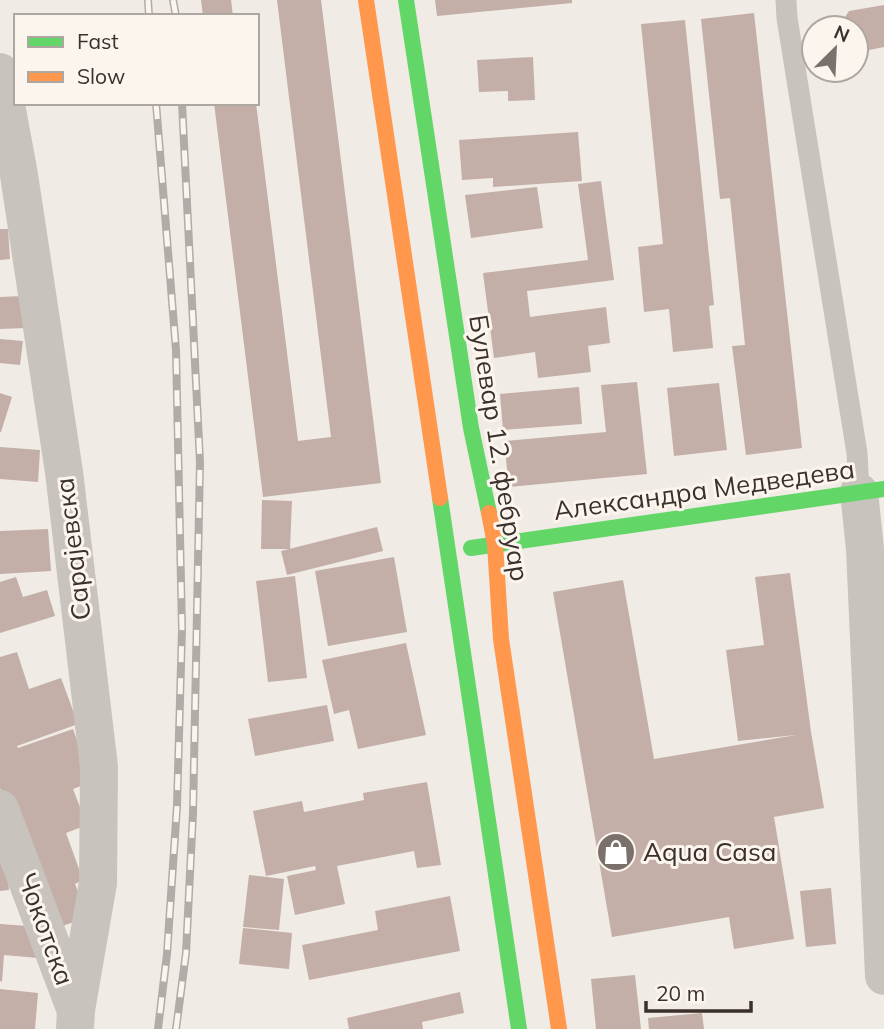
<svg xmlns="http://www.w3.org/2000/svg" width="884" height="1029" font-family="Mulish,sans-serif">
<rect width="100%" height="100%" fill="#f0ebe5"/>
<path fill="#c3afa7" d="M201,0H231L233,16H203Z
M277,0H321L381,483L263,497L214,103H256L298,441L331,437Z
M435,0H572V3L437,16Z
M884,5V47L869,50L860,57L856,54V28H840L841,23L849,11Z
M754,13L802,448L746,455L732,346L745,345L730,198L720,199L701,19Z
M685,20L714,305L709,306L713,348L673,352L669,309L644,312L638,247L663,244L641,24Z
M533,57L535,100L508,101V91L479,92L477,60Z
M578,132L582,181L493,187V178L462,180L459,140Z
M601,181L614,280L527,291L530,317L606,307L610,343L588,346L591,372L538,378L535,352L494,358L483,273L588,260L578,184Z
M537,187L543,228L471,238L465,195Z
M0,229H8L10,259L0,260Z
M23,296L25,328L0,329V297Z
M0,339L23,341L20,365L0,363Z
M637,382L647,474L509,487L504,441L606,432L601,385Z
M719,383L727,450L674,456L667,388Z
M579,387L582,424L503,430L500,394Z
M0,393L12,397L1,432H0Z
M0,447L40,450L38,482L0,479Z
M262,500L292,501L290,549H261Z
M377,527L383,551L287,575L281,551Z
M48,529L51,571L0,574V531Z
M394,557L407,632L328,646L315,571Z
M790,573L811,732L824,808L774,817L794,939L734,949L729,917L612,937L553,592L623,580L654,759L796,735L738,741L726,650L764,645L755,577Z
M295,576L307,678L268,682L256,581Z
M16,577L23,597L47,590L55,616L0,633V582Z
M406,643L426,735L358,749L349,710L334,714L322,660Z
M17,652L29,689L61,678L78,724L17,746L18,748L73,729L92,782L73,789L87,825L66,833L83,880L75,884L88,917L54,929L0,788V657Z
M327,705L334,741L255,756L248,719Z
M427,782L441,865L417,868L414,851L337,866L345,904L295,915L287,876L316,870L315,866L266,876L253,811L302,801L304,812L364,800L363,793Z
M0,851H6L9,890L0,891Z
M249,875L284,879L279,930L243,927Z
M831,888L836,944L806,947L800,891Z
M450,896L460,951L309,980L302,945L378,930L375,911Z
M0,924L41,927L38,958L4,955L2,982L0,981Z
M243,928L292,933L289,969L239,964Z
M635,975L641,1029H596L591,979Z
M0,989L38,993L35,1029H0Z
M460,992L464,1013L422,1022L423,1029H349L347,1018Z
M702,1013L704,1029H649L648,1018Z"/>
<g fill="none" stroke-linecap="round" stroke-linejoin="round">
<path stroke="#c9c3be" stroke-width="21" d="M786,0L787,18L857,453L859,492"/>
<path stroke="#c9c3be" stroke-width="38" d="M0,72L19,175L64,472L99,767L98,883L76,1010L75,1029
M859,492L865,549L884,976
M0,809L75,1008"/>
<path stroke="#63d668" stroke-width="16" d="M406,0L471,428L489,513
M440,498L519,1029
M471,548L884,489"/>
<path stroke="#ff974d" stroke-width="16" d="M366,0L440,498
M489,513L495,544L501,639L559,1029"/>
<defs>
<path id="rail" d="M148,0L149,16
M173,0L176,16
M156,103L176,350L182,629L177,806L167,954L158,1029
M176,1029L186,953L193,813L200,462L182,103"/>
</defs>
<use href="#rail" stroke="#b1aca8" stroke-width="8"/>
<use href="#rail" stroke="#fbf5ee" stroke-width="5" stroke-dasharray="16" stroke-linecap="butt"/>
</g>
<defs>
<symbol id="shop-disc" viewBox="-11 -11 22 22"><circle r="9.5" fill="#7a716c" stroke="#fbf5ee"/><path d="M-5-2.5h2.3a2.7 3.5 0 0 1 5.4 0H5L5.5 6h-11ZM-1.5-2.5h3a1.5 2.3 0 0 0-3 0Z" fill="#fff"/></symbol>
</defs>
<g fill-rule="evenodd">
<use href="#shop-disc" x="594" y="830" width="44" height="44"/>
</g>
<g text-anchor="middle" stroke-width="6" stroke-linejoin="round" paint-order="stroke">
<g font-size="26" fill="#3b302b" stroke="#fbf5ee">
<text transform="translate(499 448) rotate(81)" y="9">Булевар 12. фебруар</text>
<text transform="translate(704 490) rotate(-8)" y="9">Александра Медведева</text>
<text transform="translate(73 549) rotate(-97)" y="9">Сарајевска</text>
<text transform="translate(46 929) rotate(70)" y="9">Чокотска</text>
</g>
<g font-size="26" fill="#3b302b" stroke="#fbf5ee" text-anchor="start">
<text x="643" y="861">Aqua Casa</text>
</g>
</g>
<rect x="14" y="14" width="245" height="91" fill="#fbf5ee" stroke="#aea6a0" stroke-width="2"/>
<rect x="28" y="37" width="35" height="10" fill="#63d668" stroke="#aea6a0" stroke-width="2"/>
<text x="77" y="49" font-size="21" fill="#3b302b">Fast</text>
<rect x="28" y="72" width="35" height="10" fill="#ff974d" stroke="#aea6a0" stroke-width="2"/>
<text x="77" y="84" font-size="21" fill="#3b302b">Slow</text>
<g transform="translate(835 49) rotate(24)"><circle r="33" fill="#fbf5ee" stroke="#aea6a0" stroke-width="2"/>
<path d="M0-5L12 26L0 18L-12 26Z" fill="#7a716c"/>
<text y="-10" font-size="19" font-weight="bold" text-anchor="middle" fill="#3b302b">N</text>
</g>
<path d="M646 1001v10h105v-10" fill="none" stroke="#3b302b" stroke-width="3.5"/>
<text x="656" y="1001" font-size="21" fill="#3b302b" stroke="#fbf5ee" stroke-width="5" paint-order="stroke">20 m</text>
</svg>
